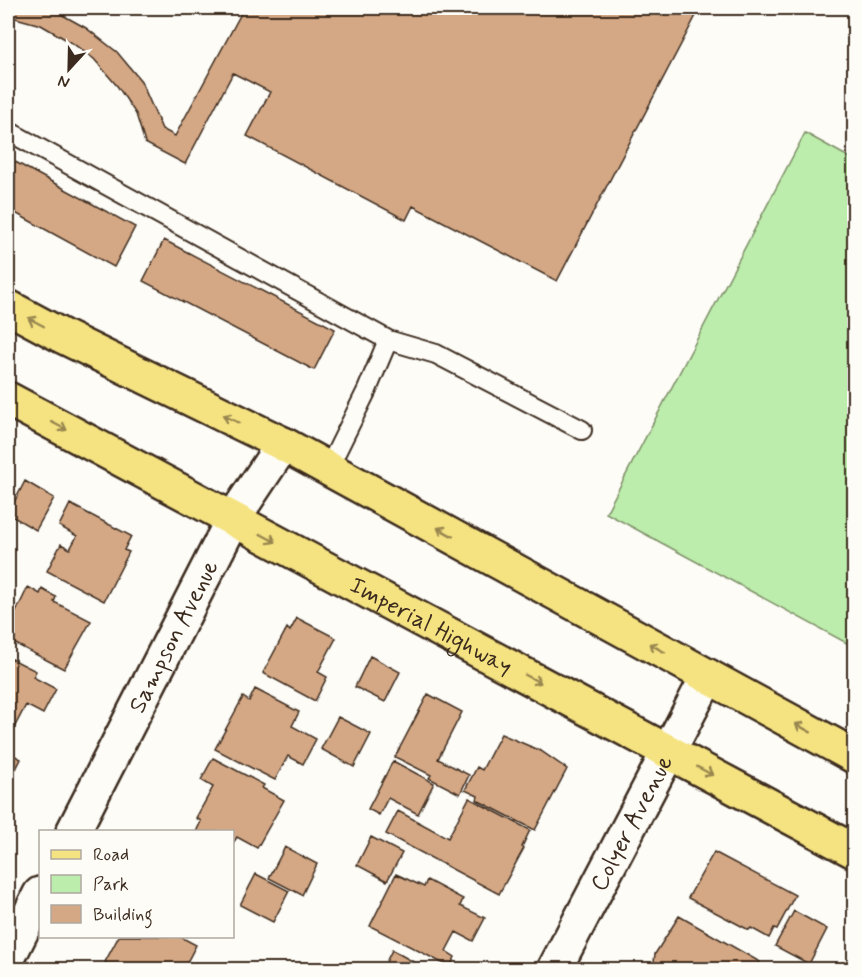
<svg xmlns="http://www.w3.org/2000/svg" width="862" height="977" font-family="Mynerve,sans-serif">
<rect width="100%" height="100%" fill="#fdfcf7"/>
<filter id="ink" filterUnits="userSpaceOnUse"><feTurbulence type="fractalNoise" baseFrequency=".0167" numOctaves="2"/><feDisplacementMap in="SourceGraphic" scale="12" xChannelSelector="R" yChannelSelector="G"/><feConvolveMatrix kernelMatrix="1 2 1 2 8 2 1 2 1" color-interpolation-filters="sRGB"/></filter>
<g filter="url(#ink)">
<path fill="#bcedac" stroke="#7c8c65" stroke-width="1.5" d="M805,133L854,160V647L606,513Z"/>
<path fill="#d4a885" stroke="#3b2a1e" stroke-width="1.5" d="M8,8H50L86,28L117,52L141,81L162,129L175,136L244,8H700L557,281L413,206L406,220L247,136L270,92L233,73L185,164L145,143L136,114L118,87L94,59L72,43L41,25L8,16Z
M8,158L135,227L114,267L8,209Z
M164,240L335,329L314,370L143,281Z
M25,481L54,498L36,530L8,514Z
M70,504L131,536L124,550L129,552L104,601L47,571L61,544L70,549L77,536L59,526Z
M28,587L40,594L42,589L56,597L54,602L91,621L64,669L8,640V607L16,612Z
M297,618L336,638L318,672L327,677L315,701L263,673L287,628L290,631Z
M370,656L400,672L385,702L355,687Z
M8,657L36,671L33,677L56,689L43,714L26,705L15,726L9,723L8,725Z
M255,689L299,712L292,726L316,739L303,764L288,756L275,780L215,749L243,697L249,701Z
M428,694L462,712L438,759L469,775L460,794L429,778L431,775L395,757Z
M338,717L371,734L354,767L321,749Z
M501,734L541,751L567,769L535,830L477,800L478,796L465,790L477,767L482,770Z
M8,752L21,759L8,785Z
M213,758L264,785L262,788L284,800L257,848L237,837L232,845V832H196L201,821L196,818L213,787L201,780Z
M393,761L434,783L418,814L388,798L379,815L368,809Z
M469,798L530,830L522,847L524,848L499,894L386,834L398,811L448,838Z
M371,837L402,853L387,881L357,865Z
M285,847L317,864L302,895L269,878Z
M714,852L795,895L777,929L774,928L769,938L751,928L749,930L688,898Z
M256,874L289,891L273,922L240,905Z
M396,874L424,887L427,880L463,899L460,906L485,918L473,941L456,932L446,951L455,957L450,967L370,926Z
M794,911L827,929L809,964L775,946Z
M679,916L760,962L756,970H668L654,962L655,954Z
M119,936H179L196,945L183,970H110L111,966L105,962Z
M392,950L428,970H382Z"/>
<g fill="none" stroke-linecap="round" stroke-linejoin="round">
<defs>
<path id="service" d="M8,131L388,340L436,354L582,430
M328,469L367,390L388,340"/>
<g id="minor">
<path id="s1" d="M73,832L233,519L283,444"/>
<path d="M8,958L40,894"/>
<path id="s2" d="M554,970L708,676"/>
</g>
<g id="primary">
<path d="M8,307L64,337L283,444L854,756"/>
<path id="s3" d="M8,399L854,851"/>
</g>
</defs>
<use href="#service" stroke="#3b2a1e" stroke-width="22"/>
<use href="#minor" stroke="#3b2a1e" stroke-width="38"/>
<use href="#primary" stroke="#3b2a1e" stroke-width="38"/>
<use href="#service" stroke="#fdfcf7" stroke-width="18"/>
<use href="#minor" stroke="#fdfcf7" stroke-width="33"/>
<use href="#primary" stroke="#f5e381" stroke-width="33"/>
</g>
<defs><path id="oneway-shaft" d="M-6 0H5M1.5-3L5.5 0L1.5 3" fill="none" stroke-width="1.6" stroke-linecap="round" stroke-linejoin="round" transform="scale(1.5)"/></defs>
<g stroke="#988650">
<use href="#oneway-shaft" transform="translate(36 322) rotate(-152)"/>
<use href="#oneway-shaft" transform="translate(231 419) rotate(-154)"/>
<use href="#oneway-shaft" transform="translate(59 426) rotate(28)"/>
<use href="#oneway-shaft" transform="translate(445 532) rotate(-151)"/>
<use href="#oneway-shaft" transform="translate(268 538) rotate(28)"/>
<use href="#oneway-shaft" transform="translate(657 648) rotate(-151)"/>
<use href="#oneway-shaft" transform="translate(533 679) rotate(28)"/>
<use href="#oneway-shaft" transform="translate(803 728) rotate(-151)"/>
<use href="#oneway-shaft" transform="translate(705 771) rotate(28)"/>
</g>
</g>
<g text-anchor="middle" stroke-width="4.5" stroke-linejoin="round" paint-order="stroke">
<g font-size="24" fill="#3b2a1e" stroke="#fdfcf7">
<text dy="8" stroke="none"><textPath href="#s3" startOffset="480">Imperial Highway</textPath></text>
<text dy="8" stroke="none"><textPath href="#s1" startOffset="220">Sampson Avenue</textPath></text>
<text dy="8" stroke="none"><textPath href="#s2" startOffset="166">Colyer Avenue</textPath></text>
</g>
</g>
<rect width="862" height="977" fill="none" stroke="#fdfcf7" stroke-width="30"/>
<rect x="15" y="15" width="832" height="947" fill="none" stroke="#3b2a1e" stroke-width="2" filter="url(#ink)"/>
<rect x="39" y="830" width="195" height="108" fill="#fdfcf7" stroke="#afa8a0" stroke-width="1.5"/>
<rect x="51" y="850" width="30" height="9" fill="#f5e381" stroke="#afa8a0" stroke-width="1.5"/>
<text x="93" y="860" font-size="18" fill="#3b2a1e">Road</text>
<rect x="51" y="875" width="30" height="18" fill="#bcedac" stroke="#afa8a0" stroke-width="1.5"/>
<text x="93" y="890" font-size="18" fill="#3b2a1e">Park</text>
<rect x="51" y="905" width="30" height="18" fill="#d4a885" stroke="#afa8a0" stroke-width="1.5"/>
<text x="93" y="920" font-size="18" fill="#3b2a1e">Building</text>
<g transform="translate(69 69) rotate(202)" stroke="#fdfcf7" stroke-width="4.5" paint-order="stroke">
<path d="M0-4.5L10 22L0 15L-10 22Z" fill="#3b2a1e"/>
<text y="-9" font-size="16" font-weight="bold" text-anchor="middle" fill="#3b2a1e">N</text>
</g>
</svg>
